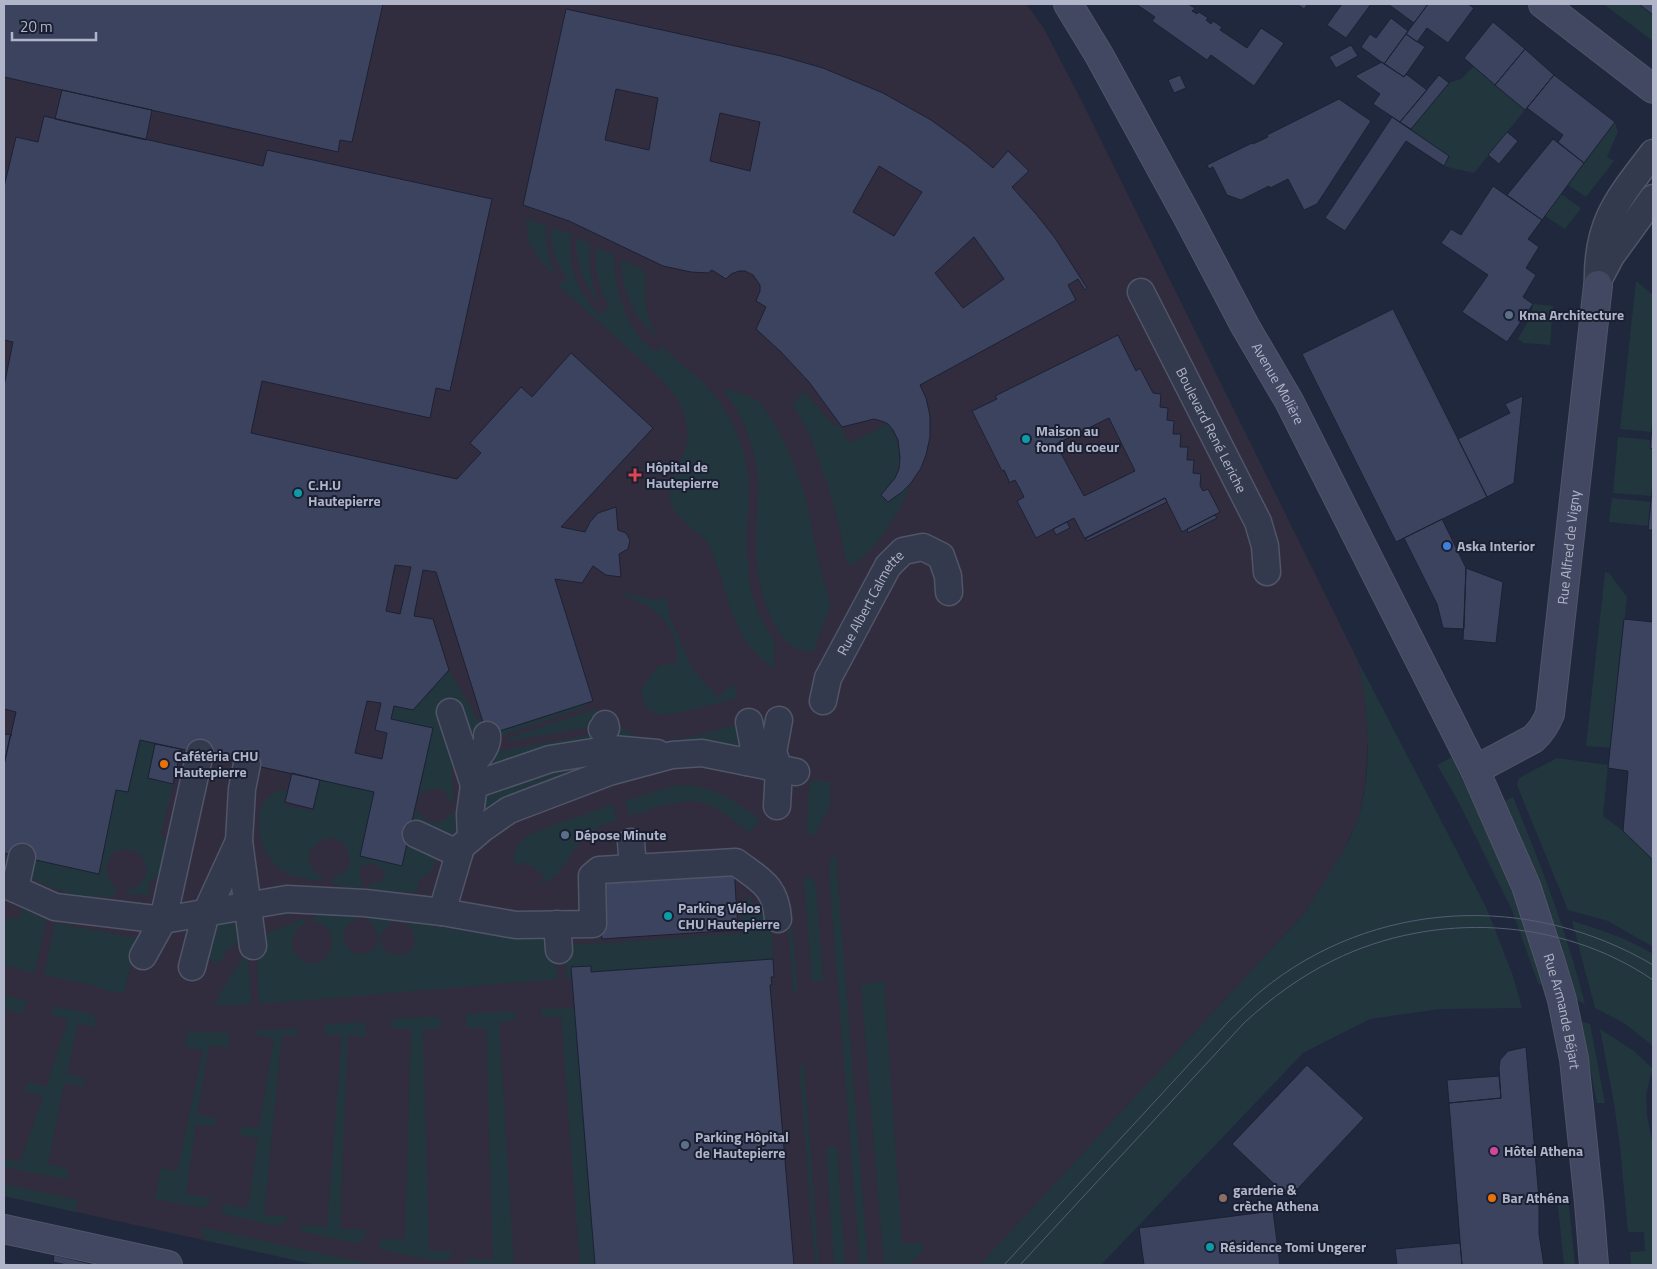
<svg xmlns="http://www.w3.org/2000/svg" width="1657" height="1269" font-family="'Titillium Web',sans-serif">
<rect width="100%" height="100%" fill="#20283d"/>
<path fill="#322d3e" d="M4,4H1026L1043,27L1082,102L1358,661L1365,696L1368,739L1365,785L1358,821L1337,863L1303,915L981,1265H317L4,1196Z"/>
<path fill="#22363e" d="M1607,4H1639L1653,15V41L1606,6Z
M1474,66L1525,110L1474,173L1443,166L1449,157L1411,129L1449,83L1461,79Z
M1615,122L1618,132L1607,157L1614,161L1586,197L1568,185Z
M1561,194L1581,208L1565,229L1545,216Z
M526,219L546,225C545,246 547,259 557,277L542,263L529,243Z
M551,228L571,234C567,268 577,291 600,315L609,306C598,288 595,268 596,247L614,255C614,283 622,314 639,337C644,343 651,348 657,352L662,345L677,361L701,380L721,404L734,427L741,445L746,462L749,483L746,543L750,587L758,613L774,642L775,669C741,649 731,612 721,577C717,566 714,555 709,545C698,528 674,521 670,500C666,475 684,464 687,442C688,437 687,429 686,423C686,419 685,413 683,409C672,386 651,369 633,353C608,330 584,308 559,286L567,278C556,263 549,247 551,228Z
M576,238L590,243C588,265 591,284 600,305C583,284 576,264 576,238Z
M621,259L646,272L645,297L648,317L657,337C632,318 622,289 621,259Z
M1636,281L1653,295L1652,432L1620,429Z
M1533,304L1553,306L1550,345L1523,343L1518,339L1531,316Z
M729,389L759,401L775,425L792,458L806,500L821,573L829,596L830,607L813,652C791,651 785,642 775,625C756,590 755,555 757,517C758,499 760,480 756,463C751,437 741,415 726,393V390Z
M804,391L833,425L842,427L846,441L851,442L888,424C900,441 904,461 894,480C890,486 885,490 881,495L888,502L908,486L910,488C896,516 880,546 854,564L848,563L846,560L838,519L826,480L810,435L793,404Z
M1618,437L1651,440L1650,448L1653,449L1652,496L1613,493Z
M1612,498L1651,502L1649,526L1609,522Z
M1605,572L1609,573L1627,597L1611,748L1586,746Z
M624,593L657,600L667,598L670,618L692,668L718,698L733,683L737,698C720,702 671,717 657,714C650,712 645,707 643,701C641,697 641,691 643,686C647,679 654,672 660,665L676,664C681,628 656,604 623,596Z
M1358,661L1486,907L1512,973L1522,1008L1440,1009L1370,1019L1303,1053L1101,1265H980L1303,915C1319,890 1335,866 1349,840C1352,833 1356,826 1358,819C1373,768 1369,712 1358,661Z
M449,670L487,735L451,750L454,803H451C446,783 428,785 417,799L433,728L391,719L394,706L413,710Z
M585,704L586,707L498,737L500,751L602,733V741L503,768L485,754L490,734Z
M606,708C610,713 614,719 618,723C649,757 707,732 743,723L746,746L738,752L712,739L667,747L637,744L616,732L609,723L604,709Z
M597,709L601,725L509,741L508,738Z
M140,740L155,744L148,778L173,784L161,834L167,843L168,866L158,877L150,880L148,895L126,894V890C150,888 154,856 131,850C107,844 97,875 117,888L113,897H76L22,875L25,858L99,874L116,790L128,792Z
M1452,757L1502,864L1534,955L1542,985L1538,983L1512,910L1457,799L1437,765Z
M1557,758L1608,765L1603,816L1623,831L1653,860V947L1608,921L1568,910L1517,785L1519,778Z
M553,766L565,770L573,768L575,775L485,817L480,811L493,789Z
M320,780L375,788L360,856L402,865L408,838L439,853L431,871L419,880L417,893L371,891V883H380L386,872L373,863L359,867L363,890L332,884L333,878C368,867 341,823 317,843C313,846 310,851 309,856C308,866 315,873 323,878L322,882C310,879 295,878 285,872C255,857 245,790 288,790L284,805L313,812Z
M810,781H830V806L814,836L808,834L806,825Z
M684,785C718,787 734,801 760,820L750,833C738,824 726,813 712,806C686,794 655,808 630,816L625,801L673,786Z
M1513,797C1541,865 1567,933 1585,1004L1577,1000C1558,930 1534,867 1505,801Z
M613,804L617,820C603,824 590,831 580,842C566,858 561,881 539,883L545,876L526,862L516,866C509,851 520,840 532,833Z
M415,805C421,822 439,831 450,813H455V835L446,840L434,828L411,823Z
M834,856L836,857L868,1265H860L832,913L829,866L831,857Z
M805,876L811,878L816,885L823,981H812L804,880Z
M786,892L791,907L798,991H793Z
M750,896L755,909L771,919L773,959L591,972V966L572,967V978L567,979L564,944L608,943L742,933L741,903Z
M20,907L46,920L35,973L4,965V919L20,918Z
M325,913L358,914V919C338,924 339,952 359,954C381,955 384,930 367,920L368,916L396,921C378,927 373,953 396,955C417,958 422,931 403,922L494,935L542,938L555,950L557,979L259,1004C259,982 251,950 268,933L304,918L306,923C294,929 287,942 296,955C299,959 304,962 309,963C336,967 341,925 314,922V916Z
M231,921L239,927L241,939L233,947L227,948L223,958L217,963H212L207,953L216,926L220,922Z
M1572,921C1599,929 1629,939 1653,954V1046L1624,1023L1595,1008Z
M55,923L137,938L124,993L108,991L89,984L44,975Z
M248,952L251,1004L213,1006L231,975Z
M884,981L902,1244L923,1243L924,1250L909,1265H884L861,985Z
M4,995L27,1001L23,1014L8,1009L4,1021Z
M54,1006L93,1014L96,1018L95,1027L78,1024L67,1074L84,1078L83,1087L64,1083L48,1164L65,1168L69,1174L67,1178L64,1179L4,1167V1158L20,1162L43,1096L24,1091L28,1081L46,1087L68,1020L51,1015Z
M575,1008V1015L595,1265H580L561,1017H542L541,1009Z
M511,1011L516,1014V1020L499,1022L514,1265H467V1259L493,1260L486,1028H466V1014Z
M435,1016L441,1019V1029H423L429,1251H453L449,1259L440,1262L380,1249V1239H405L411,1029L391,1028V1019Z
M1581,1021L1590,1024L1605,1103H1597Z
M362,1022L366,1026V1037L348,1035L340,1229L366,1230L364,1238L358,1242H349L301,1231V1225L327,1227L342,1035H324V1025Z
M298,1029V1036L282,1035L264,1215L288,1216L287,1220L282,1225H273L222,1214L223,1204L248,1208L258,1138L240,1135L242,1126L259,1128L274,1038L256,1035L257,1030Z
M1600,1029L1634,1051L1653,1069L1650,1077L1646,1095L1647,1116L1653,1146V1265H1631L1630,1252L1645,1251L1644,1232H1628L1620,1147L1614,1103Z
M188,1031L227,1033L230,1036L228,1048L209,1045L197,1115L216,1118L214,1127L196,1124L186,1194L211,1198L210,1202L203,1208L155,1199L161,1168L177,1171L203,1051L184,1046Z
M799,1065H804L819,1265H815Z
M826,1147H837L845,1265H834Z
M4,1184L78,1200L75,1212L4,1196Z
M1568,1197L1575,1265H1564L1557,1198Z
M201,1227L374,1265H317L204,1240Z"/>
<path fill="#3c435e" stroke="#1c2134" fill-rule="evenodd" d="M4,4H383L352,142L340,140L338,152L4,77Z
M1136,4H1188L1195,8L1192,11L1197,14L1199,12L1208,18L1206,20L1211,24L1213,21L1222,27L1220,30L1247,48L1261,28L1284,43L1254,86L1211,55L1207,60L1152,21L1155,17Z
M1297,4H1308L1304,9Z
M1342,4H1371L1346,38L1327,25Z
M1388,4H1428L1414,23Z
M1428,4H1468L1474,8L1448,43L1427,28L1417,42L1406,34Z
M1639,4H1653V15Z
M566,9L781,56L823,68L883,93L931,120L967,146L993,168L1008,151L1029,171L1012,187L1036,214L1055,238L1087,288L1085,290L1078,279L1068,285L1076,300L920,385L926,398L930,416V437L926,455L921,468L911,483L902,492L888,502L881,495L895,478L899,469L900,458L898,440L893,430L888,424L884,422L874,419L842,427L809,382L781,352L756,329L766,307L756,301L760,291V285L753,275L745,271H739L731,274L726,279L712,270L708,273L691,272L663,266L569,221L523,205ZM616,89L658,98L649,150L605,140ZM720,113L760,122L750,171L710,161ZM879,166L922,192L894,236L853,212ZM974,237L1004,279L963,308L935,273Z
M1391,18L1408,31L1384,64L1361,47L1370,34L1376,38Z
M1493,22L1525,49L1495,85L1464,58Z
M1406,34L1425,47L1404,77L1384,64Z
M1351,45L1358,56L1336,68L1329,57Z
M1525,49L1554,75L1525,110L1495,85Z
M1382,62L1404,77L1406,74L1427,90L1400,122L1373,104L1380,94L1355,76Z
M1180,75L1186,88L1174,93L1168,80Z
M1439,75L1449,83L1411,129L1400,122Z
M1554,75L1615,122L1584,163L1558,142L1563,135L1527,108Z
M62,90L152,110L146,140L55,119Z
M1339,99L1371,121L1317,204L1304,210L1288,179L1270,188L1269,186L1241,200L1227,195L1213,167L1209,169L1207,165L1252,143L1253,144L1268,137L1267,135Z
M44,116L263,166L267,150L492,199L450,391L436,388L430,418L262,381L251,433L457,479L481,453L470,443L521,387L532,397L571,353L653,428L561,527L585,532L590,522L598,513L616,507L618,530L626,533L630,540L628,549L619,554L621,577L606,575L593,566L582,583L555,579L593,701L487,735L436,572L423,570L414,616L433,619L449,670L413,710L394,706L391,719L433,728L402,866L360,856L374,792L140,740L128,792L116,790L99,874L4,853V765L16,712L4,709V386L13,342L4,340V187L16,137L38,142ZM395,565L411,567L400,614L386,611ZM367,701L381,703L375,730L387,733L382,759L355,753Z
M1392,117L1449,156L1444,166L1406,141L1345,231L1325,218Z
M1507,132L1518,141L1499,164L1488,155Z
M1553,139L1584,163L1542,220L1507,195Z
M1493,186L1542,220L1528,239L1539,247L1526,268L1536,275L1523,297L1533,304L1507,342L1462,312L1488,275L1441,243L1451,229L1461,235Z
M1393,309L1487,497L1396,542L1302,354Z
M1118,335L1136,371L1140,368L1153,393L1161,394L1160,407L1168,408L1167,420L1174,421L1173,434H1181L1180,447H1188L1187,460H1194L1193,473L1201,474L1200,486L1203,491L1208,489L1220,512L1182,532L1165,498L1085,539L1074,518L1036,538L1017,501L1024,497L1020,489L1015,480L1008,483V482L1009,481L1004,470L1002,471L972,411L997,399L995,396ZM1109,418L1135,471L1084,496L1056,444Z
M1523,396L1514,483L1487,497L1458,439L1510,413L1505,404Z
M1653,419V449L1650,448Z
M1653,481V530H1648Z
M1165,498L1167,502L1087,541L1085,538Z
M1215,515L1217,518L1188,533L1187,529Z
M1442,519L1466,568L1464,629L1443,628L1437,604L1404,538Z
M1067,522L1070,528L1056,535L1053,529Z
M1466,568L1503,582L1496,643L1463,640Z
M1624,619L1653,622V860L1623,831L1628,771L1608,768Z
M4,734L12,735L10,736L4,765Z
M155,744L181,749L173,784L148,778Z
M292,773L320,780L313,809L285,802Z
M734,867L738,930L602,939L597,876Z
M773,959L774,977H771L772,985H770L794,1265H595L571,967L591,966V972Z
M1526,1047L1539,1199V1234L1544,1265H1462L1449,1103L1501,1098L1499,1068L1500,1060L1508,1051Z
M1307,1065L1364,1118L1289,1198L1232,1144Z
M1499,1076L1501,1098L1449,1103L1447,1080Z
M1273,1211L1280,1265H1144L1139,1228Z
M1460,1243L1462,1265H1397L1395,1249Z
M54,1255L91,1264L90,1265H67L53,1262Z"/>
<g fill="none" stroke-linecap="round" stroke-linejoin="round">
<defs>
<g id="street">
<path d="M1601,275L1611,256L1653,198"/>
<path d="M1598,285C1596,223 1618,199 1653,153"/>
<path id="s1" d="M1141,292L1258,522L1265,546L1267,572"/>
<path id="s2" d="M823,701L828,678L888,566L903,551L923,547L941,556L948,576L949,592"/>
<path d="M450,712L474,785"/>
<path d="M602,729L606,728L605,724"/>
<path d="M746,762L754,748L749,722"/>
<path d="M247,764L242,789L239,841L253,946"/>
<path d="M469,768C476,759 489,747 487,735"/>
<path d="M777,806L779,769L773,752L779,720"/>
<path d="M416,834L459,854"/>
<path d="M471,838L470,814L474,785L550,759L612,749L657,753"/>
<path d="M631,842L633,868"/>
<path d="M4,884L55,907L163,920L287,899L365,903L442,912L516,925L593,924L592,876L599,870L736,862C760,880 776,886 778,919"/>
<path d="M15,889L22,857"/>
<path d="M442,912L461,847L483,828L509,810L609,772L672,755L702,753L796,772"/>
<path d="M557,924L559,950"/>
<path d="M143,956L163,920L200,753"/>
<path d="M192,967L206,913L239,841"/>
</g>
<g id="secondary">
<path id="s3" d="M1068,4L1099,55L1186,214L1245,326L1289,401L1475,770L1526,886L1551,963L1562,1000L1574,1059L1589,1203L1594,1265"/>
<path d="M1543,4L1653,89"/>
<path id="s4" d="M1475,770L1533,739C1542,731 1546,724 1550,714L1598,285"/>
<path d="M4,1229L168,1265"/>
</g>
</defs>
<use href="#street" stroke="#505568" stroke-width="29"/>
<use href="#secondary" stroke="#505568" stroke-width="30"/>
<use href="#street" stroke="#343a4d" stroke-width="26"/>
<use href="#secondary" stroke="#424861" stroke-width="28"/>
<path stroke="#565d75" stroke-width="1" d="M4,1264L11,1265
M1004,1265L1228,1022C1239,1012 1249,1001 1261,991C1373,899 1530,892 1653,965
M1020,1265L1244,1023C1271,998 1301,976 1334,960C1434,911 1561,917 1653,980"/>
</g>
<g fill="#5c6f8a" stroke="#1a1f32" stroke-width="2">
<circle cx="1509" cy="315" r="5"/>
<circle cx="565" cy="835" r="5"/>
<circle cx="685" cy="1145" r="5"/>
</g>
<g fill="#0f9aa8" stroke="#1a1f32" stroke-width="2">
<circle cx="1026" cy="439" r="5"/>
<circle cx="298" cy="493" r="5"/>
<circle cx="668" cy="916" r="5"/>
<circle cx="1210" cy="1247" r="5"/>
</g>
<path fill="#e0444e" stroke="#1a1f32" stroke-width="2" d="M632.5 467.5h5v5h5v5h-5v5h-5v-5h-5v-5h5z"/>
<circle fill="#3f7fe0" stroke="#1a1f32" stroke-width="2" cx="1447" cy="546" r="5"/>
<g fill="#e8710a" stroke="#1a1f32" stroke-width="2">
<circle cx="164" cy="764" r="5"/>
<circle cx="1492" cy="1198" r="5"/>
</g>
<circle fill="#d1479c" stroke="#1a1f32" stroke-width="2" cx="1494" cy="1151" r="5"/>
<circle fill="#8d6e63" stroke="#1a1f32" stroke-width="2" cx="1223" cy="1198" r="5"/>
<g text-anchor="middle" stroke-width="4" stroke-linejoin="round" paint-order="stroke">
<g font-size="14" font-weight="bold" fill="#b0b5c9" stroke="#1a1f32" text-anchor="start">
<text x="1519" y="320">Kma Architecture</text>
<text x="1036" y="436">Maison au<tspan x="1036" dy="16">fond du coeur</tspan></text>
<text x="646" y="472">Hôpital de<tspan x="646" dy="16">Hautepierre</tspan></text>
<text x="308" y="490">C.H.U<tspan x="308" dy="16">Hautepierre</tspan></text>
<text x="1457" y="551">Aska Interior</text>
<text x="174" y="761">Cafétéria CHU<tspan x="174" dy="16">Hautepierre</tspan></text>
<text x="575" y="840">Dépose Minute</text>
<text x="678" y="913">Parking Vélos<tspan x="678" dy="16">CHU Hautepierre</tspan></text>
<text x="695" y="1142">Parking Hôpital<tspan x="695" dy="16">de Hautepierre</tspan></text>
<text x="1504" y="1156">Hôtel Athena</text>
<text x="1233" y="1195">garderie &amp;<tspan x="1233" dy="16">crèche Athena</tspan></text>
<text x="1502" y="1203">Bar Athéna</text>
<text x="1220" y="1252">Résidence Tomi Ungerer</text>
</g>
<g font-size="14" fill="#b0b5c9" stroke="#1a1f32">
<text dy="5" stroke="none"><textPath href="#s3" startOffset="434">Avenue Molière</textPath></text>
<text dy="5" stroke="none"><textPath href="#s1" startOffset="155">Boulevard René Leriche</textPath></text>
<text dy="5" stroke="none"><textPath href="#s4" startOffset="264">Rue Alfred de Vigny</textPath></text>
<text dy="5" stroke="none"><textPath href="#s2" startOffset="110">Rue Albert Calmette</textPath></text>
<text dy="5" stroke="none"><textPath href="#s3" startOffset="1125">Rue Armande Béjart</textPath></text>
</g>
</g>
<rect width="1657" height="1269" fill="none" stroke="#b0b5c9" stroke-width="10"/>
<path d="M12 32v8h84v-8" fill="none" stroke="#b0b5c9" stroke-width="2.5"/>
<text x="20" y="32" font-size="15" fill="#b0b5c9" stroke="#1a1f32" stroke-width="4" paint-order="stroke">20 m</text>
</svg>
